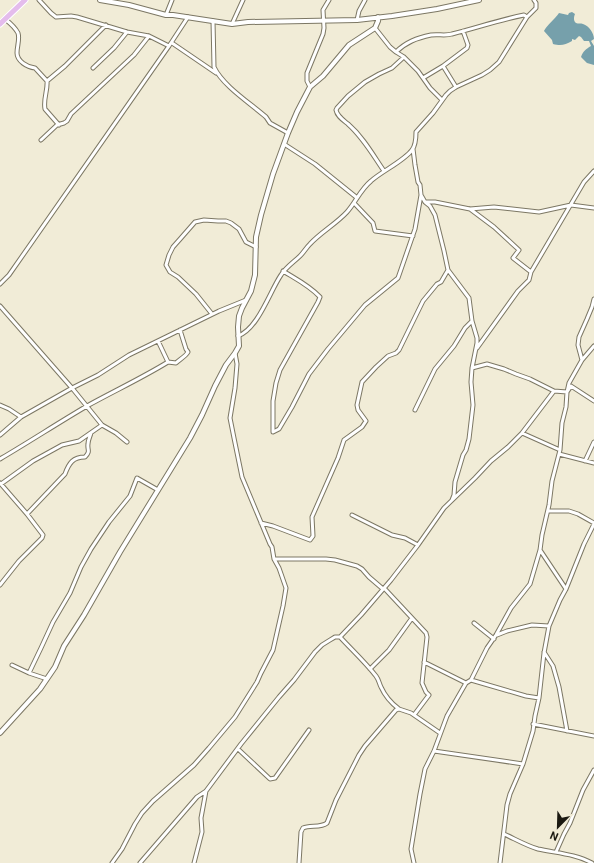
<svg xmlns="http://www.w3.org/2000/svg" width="594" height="863" font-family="Roboto,sans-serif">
<rect width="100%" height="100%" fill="#f1ecd7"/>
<path fill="#76a0ab" d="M572,12L575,14C574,16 573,21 576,23C578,24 581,23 583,24C589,26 594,33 594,39L591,41L594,46V65L587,63L581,57C583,51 586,49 591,46L589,41H584L581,37L579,36L575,40L572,39V41C565,45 561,46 553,44L552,40L544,31C547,25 555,19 559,13L568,15L569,13Z"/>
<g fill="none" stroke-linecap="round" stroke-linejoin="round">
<defs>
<path id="minor" d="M39,0L51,13L56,17L71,16L77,17L127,32L149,36L169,46
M166,15L172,0
M5,19C10,23 15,27 18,33C20,39 17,46 17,53C17,61 27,67 35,68L47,81C48,90 43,99 45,109L59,125
M357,20L359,11L365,0
M213,21L214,67C223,86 250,103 266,117L270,123L288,133
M232,24L243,0
M375,28L390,47L396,52L404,57L418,71L430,88L442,100
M172,43L216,73
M396,52C406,42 417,38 431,35C438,34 446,36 452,34C476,28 499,20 524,15L527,17
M443,66L456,87
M93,68L114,48L127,32
M423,78L443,66L467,48L468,45L463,31
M47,81L65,66L106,25
M310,87L307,81V73L323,34L324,28L323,10L329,0
M41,140L57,125L64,123L67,121L71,114L134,55L149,36
M284,144L315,164L356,197
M413,149L415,165L418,182L420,185L421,195L425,202L430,206L435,215L444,251L448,270L469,298L472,321L477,338V343L472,368L471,382L473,405L469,439L466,450L463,455L455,482L454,495L452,500
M384,171C373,155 363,137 348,124C343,120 337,116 336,110L337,108L348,96L365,82L379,74L392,68L404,57
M425,202H435L470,209L494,207L539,212L571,205L594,208
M354,203L373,223L375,231L413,236
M470,209L494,227L519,250L513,258L531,272
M283,271C296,279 310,286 320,297L318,302L280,370L276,383L273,401V432L279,429L292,407L309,374L328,349L365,305L398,278L415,229L421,195
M0,284L9,275L169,46L188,17
M0,306L72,388L102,425L116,433L127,442
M212,314L196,294L178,277L170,272L166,265L169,255L173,247L181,238L195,222L204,220L218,221H226L231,223L239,229L246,242L256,247
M238,336C258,329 270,291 281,275C286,267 294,262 300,256C304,252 306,248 310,244C321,232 336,224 347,212C356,202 360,190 371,181C382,171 404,161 412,150C416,145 416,138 416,132L433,113L446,95L450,91L456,87L482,75L490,70L499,62L527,17L536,8V3L534,0
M158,341L168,362
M477,348L518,291L529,280L531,272L584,182L594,171
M582,360L578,345L579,337L587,319L592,307L594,299
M472,368L487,364L504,369L516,374L530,379L554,391L567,392L571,386L594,401
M0,405L9,409L21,417
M415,410L435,369L454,346L465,328L472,321
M522,433L560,450
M0,435L21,417L72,388L98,375L129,355L219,311L246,300
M559,454L594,463
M0,459C29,442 58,423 87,406C114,391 142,378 168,362L176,363C179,360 186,356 188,352L186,349L180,330
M585,461L594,442
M0,483L27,514L43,535L42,538L19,561L0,585
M1,484L33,461L62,445L79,441L102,425
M548,511H569L578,514L594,523
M27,514L65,474C69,463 73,457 85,457C91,451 87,450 88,444C88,440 90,437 91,433
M352,515L392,535L405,538L418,545
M261,523L273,526L310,540L313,536L312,517L338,458L344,440L362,427L366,421L358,410L357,405L362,382L376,367L388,356L396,353L399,350L423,301L437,284L441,282L448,270
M540,550L566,589
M275,559H326L335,560L357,566L362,569L369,577L383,589
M384,588L426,633L427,637L422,683L426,692L429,695L414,715
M474,623L494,639
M497,635L507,631L532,625L549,626
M340,637C352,650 365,662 376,676C379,680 379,683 381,687C385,696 391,703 399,709
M544,652L553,666L559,687L567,731
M424,662L466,683
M12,665L29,673L47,679
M370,669L389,650L412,618
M29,673L41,648L53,622L70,593L81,567L91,549L109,522L130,496L137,478L158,490
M471,680L526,696L539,698
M533,724L594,736
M238,749L270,779L275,778L309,730
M434,751L523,764
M504,834C515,839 527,846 538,849C556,853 576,854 592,863
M556,852L564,834L570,823L583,790L594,770
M112,863L122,849L135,824L142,813L153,801L194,765L209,748L235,717L257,682L261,673L273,650L283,606L286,588L279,568L274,559L272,547L270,544L242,477L234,438L230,418L235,388L237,364L235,353
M140,863L197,797L206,791L241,744L279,697L294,680L315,652L322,645L330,640L335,637H340L361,615L391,580L418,545L444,508L475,478L491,461L508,447L522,433L554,391
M194,863L202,832L201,818L206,791
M299,863L301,832L303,828C310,825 321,828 327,823L336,800L359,755L365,746L396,710L399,709L411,713L440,733
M414,863L411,849L420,794L425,769L434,751L447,716L466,683L471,680L487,648L496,635L511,608L530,584L540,550L542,535L549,505L552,481L560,450L562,423L566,407L567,392L569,383L582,360L594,346
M500,863L507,805L510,794L523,764L533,731L535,716L539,698L544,653L549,626L560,600L566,589L584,544L594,524"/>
<path id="tertiary" d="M100,0L129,5L166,15H173L232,24L248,22L357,20L392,16L437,9L479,0
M0,733L40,689L55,667L64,646L84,615L120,552L190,438L202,415L215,386L226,365L235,353L239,346L238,327L239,316L242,308L251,291L255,275L256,237L261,215L273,174L288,133L297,112L310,87L323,76L349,45L375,28L378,21V17"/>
<path id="trunk" d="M0,24L25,0"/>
</defs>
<use href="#minor" stroke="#7c7764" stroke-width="5"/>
<use href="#tertiary" stroke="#7c7764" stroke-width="6"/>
<use href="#trunk" stroke="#fff" stroke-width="7"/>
<use href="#minor" stroke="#fff" stroke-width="3"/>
<use href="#tertiary" stroke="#fff" stroke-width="4"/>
<use href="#trunk" stroke="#e4bcec" stroke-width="5"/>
</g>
<g transform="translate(558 827) rotate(203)" stroke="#f1ecd7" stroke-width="3" paint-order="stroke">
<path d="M0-3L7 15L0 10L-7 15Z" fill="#1b1911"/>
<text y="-6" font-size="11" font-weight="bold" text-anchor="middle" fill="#1b1911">N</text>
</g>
</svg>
